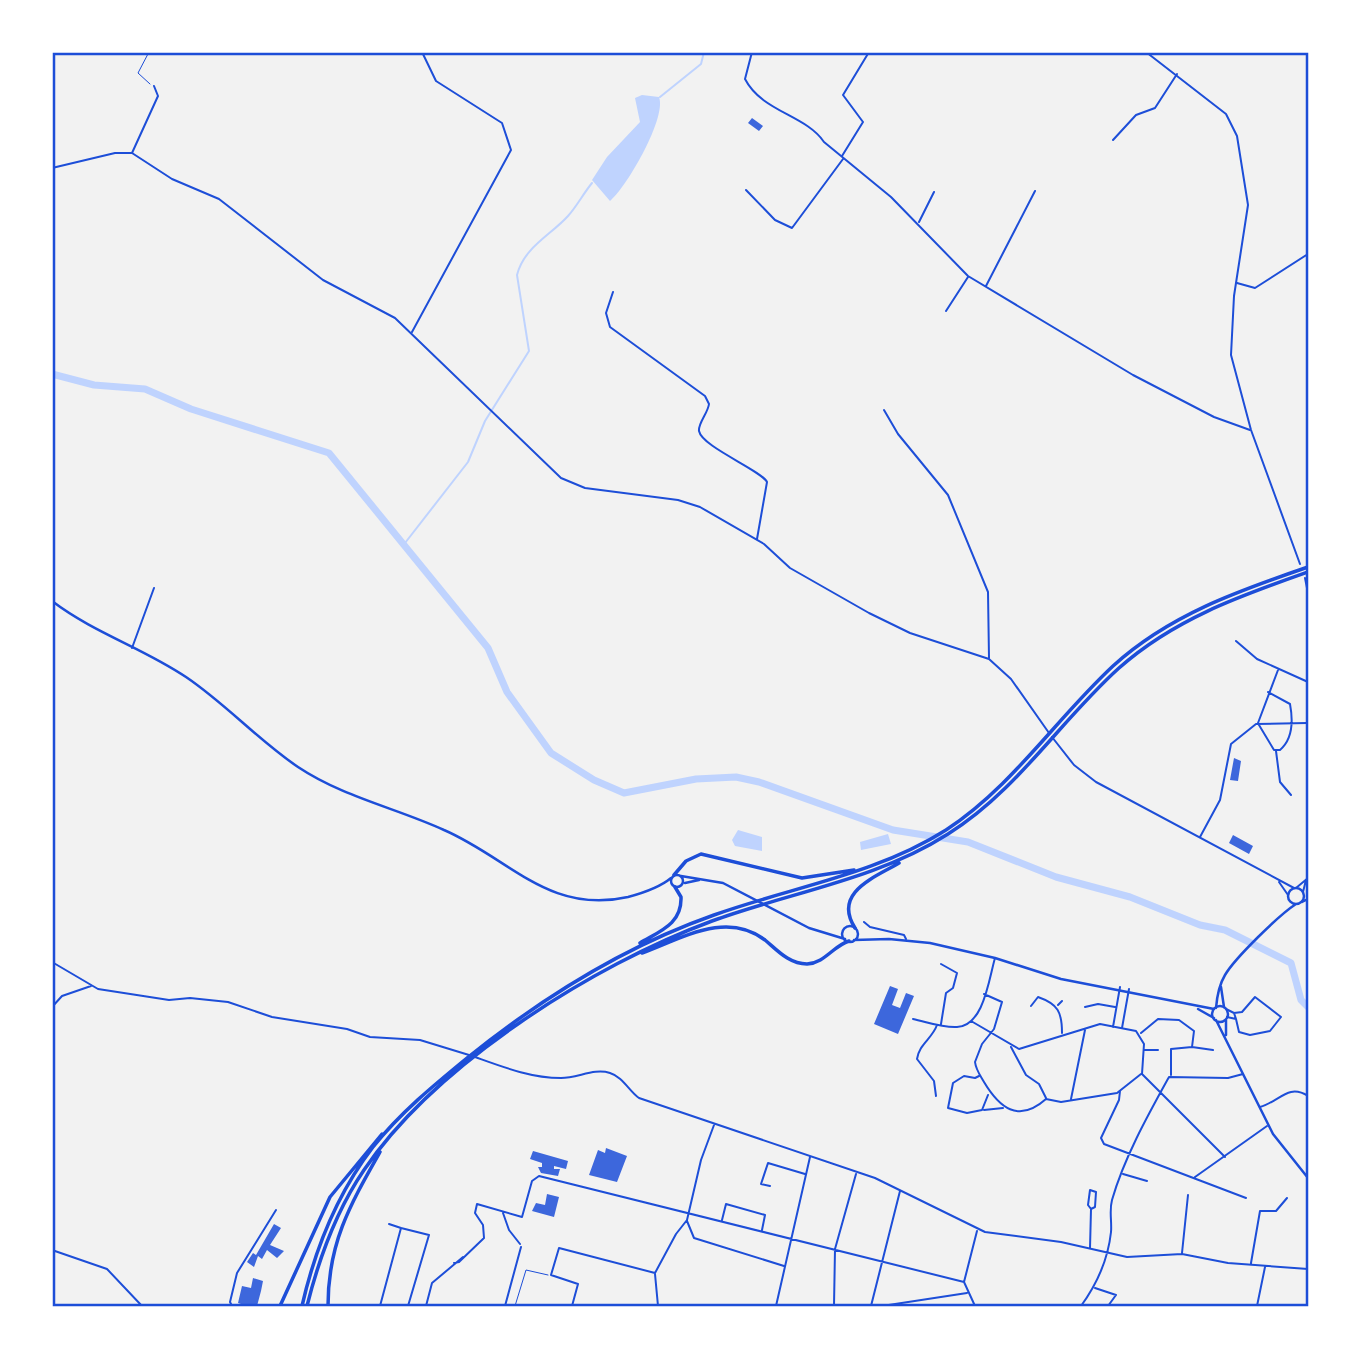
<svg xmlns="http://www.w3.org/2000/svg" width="1361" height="1359" font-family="'Fira Sans',sans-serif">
<rect width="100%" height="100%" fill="#f2f2f2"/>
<path fill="#bfd3fe" d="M642,95L659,97C667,117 627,187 610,201L592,180L607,157L640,122L635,98Z
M738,830L762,837V851L735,846L732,840Z
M888,834L891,844L861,850L860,842Z"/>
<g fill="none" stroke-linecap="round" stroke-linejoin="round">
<path stroke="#bfd3fe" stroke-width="2" d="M660,97L701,64L704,52
M405,543L468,462L485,421L529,351L517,275C524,247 551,235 568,216C577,206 583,194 592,183"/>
<path stroke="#bfd3fe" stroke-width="7" d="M52,374L94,385L145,389L191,409L329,453L488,648L507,692L551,753L594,780L624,793L696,779L736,777L759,782L893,830L968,842L1056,877L1130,897L1200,925L1225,930L1291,963L1301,1000L1308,1007"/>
</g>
<path fill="#3d67dc" d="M752,118L763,126L759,131L748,123Z
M1234,758L1241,761L1238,781L1230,780Z
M1233,835L1253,846L1249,854L1229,843Z
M890,986L898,989L892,1005L900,1008L906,993L914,996L898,1034L874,1024Z
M606,1148L627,1156L617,1182L589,1175L598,1150L605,1153Z
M533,1151L568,1161L566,1169L554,1166V1169H560L558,1176L541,1173L538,1167H542V1163L530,1159Z
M547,1194L559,1197L554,1217L532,1211L536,1203L545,1205Z
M274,1224L281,1228L270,1245L284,1251L277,1258L267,1250L262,1259L258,1256L254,1267L247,1262L253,1253L256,1255Z
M253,1278L263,1281L261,1291L257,1306H247L238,1303L242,1286L251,1288Z"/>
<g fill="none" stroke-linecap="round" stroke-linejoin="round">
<path stroke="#1d4ed8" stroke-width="1" d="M149,52L138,73L150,84"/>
<path stroke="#1d4ed8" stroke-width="1" d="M515,1306L526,1270L548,1275"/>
<path stroke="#1d4ed8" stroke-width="2" d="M752,52L745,79C762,112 806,115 824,142L891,197L968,276L1133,375L1214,417L1250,430
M1113,140L1136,115L1155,108L1177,74
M132,153L158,96L154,86
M842,156L863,122L843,95L869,52
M746,190L775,220L792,228L843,159
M919,222L934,192
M1237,283L1255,288L1308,254
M986,286L1035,191
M613,292L606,313L610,327L705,396L709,404C708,413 698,423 699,431C702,447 761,470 767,482L757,539
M946,311L968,277
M412,332L511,150L502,123L436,81L422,52
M884,410L898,434L948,495L988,592L989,658
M1236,641L1257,659L1308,682
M132,648L154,588
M1258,723L1278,670
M1259,725L1274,750H1280C1293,739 1293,720 1290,704L1268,692
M1276,751L1280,782L1291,795
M1200,837L1220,800L1231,744L1256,724L1307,723
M864,922L870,927L904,935L906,939
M52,962L98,989L169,1000L190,998L228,1002L272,1017L347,1029L370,1037L420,1040L469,1055
M984,994L1002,1002L994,1029L982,1044L975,1062C976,1070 980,1075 984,1082C999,1107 1018,1124 1046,1099
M1058,1005L1062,1001
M1031,1006L1038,997C1058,1004 1062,1012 1062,1033
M52,1007L62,996L91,986
M1085,1007L1098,1004L1115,1007
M1226,1009L1234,1013L1236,1019L1227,1017
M1234,1013L1242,1012L1255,997L1281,1017L1270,1031L1250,1035L1239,1032L1236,1019
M913,1019C927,1022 943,1028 957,1027C984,1026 989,978 995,958
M971,1021L1019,1049L1100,1024L1136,1031L1144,1044L1142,1074L1225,1157
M941,1024L946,993L953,988L957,973L941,964
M1113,1027L1120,987
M1122,1028L1129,989
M1141,1033L1158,1019L1179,1020L1194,1031L1192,1047
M1011,1047L1026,1075L1039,1084L1046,1098
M1145,1050H1158
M475,1057C503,1067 531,1078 561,1078C578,1078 594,1068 610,1073C623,1077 629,1091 639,1098L875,1178L985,1232L1061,1242L1127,1257L1182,1254L1228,1263L1308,1269
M1171,1075V1049L1192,1047L1213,1050
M979,1076L975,1078L964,1076L953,1083L948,1108L967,1113L982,1110L988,1095
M1120,1091L1119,1100L1101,1138L1104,1144L1246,1198
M936,1096L934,1081L917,1059C919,1044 932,1039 937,1025
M1046,1099L1061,1102L1117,1093L1141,1074
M1071,1099L1085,1030
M1260,1107C1279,1102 1288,1083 1308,1096
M984,1110L1003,1108
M1123,1174L1147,1181
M1195,1177L1267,1126
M770,1186L761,1184L768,1163L805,1174
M503,1213L509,1230L520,1244
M722,1220L726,1204L765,1215L762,1230
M687,1221L694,1238L784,1266
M389,1224L401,1228
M1090,1248L1091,1209L1095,1207L1096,1192L1090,1190L1088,1205L1091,1209
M52,1250L107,1269L142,1306
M1182,1253L1188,1195
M454,1263L459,1262L484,1238L483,1225L475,1213L477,1204L522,1217L532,1181L539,1176L964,1282
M1251,1263L1260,1211H1276L1287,1198
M655,1273L676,1234L687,1220L701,1160L714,1125
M655,1274L658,1306
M1095,1288L1116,1295L1108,1306
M232,1306L230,1302L237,1273L276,1210
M380,1306L401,1228L429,1235L408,1306
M426,1306L432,1283L463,1257
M505,1306L521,1247
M572,1306L578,1284L551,1275L559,1248L655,1273
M776,1306L810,1157
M834,1306L835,1249L856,1174
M871,1306L900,1191
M882,1306L967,1293
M975,1306L964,1282L977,1231
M1081,1306C1097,1284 1108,1260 1111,1232C1112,1221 1109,1211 1112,1200C1124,1158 1148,1115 1169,1077L1228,1078L1243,1074
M1257,1306L1265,1267"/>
<path stroke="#1d4ed8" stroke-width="2" d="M1146,52L1226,114L1237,136L1248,205L1234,296L1231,355L1251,430L1300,564
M52,168L115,153H132L172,179L219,199L323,280L395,318L561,478L585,488L678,500L700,507L764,544L790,568L869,613L910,633L989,659L1011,679L1049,733
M1305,578L1308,593
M1308,722V729
M1052,737L1074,765L1096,782L1294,888
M1279,882L1288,895
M1296,888L1308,878
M1303,892L1306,880"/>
<path stroke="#1d4ed8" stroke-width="2.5" d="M1288 896a8 8 0 1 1 16 0a8 8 0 1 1-16 0Z
M1302,902L1308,899
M1221,987L1224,1007
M1216,1008C1217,996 1219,985 1225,975C1235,958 1279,915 1296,904"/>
<path stroke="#1d4ed8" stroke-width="2.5" d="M52,601C94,633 143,648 186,677C226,704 258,740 298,767C343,797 396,808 444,830C509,858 549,915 628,897C643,893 659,888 671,878
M671 881a6 6 0 1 1 12 0a6 6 0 1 1-12 0Z
M681,876L723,883L809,928L845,939
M685,883L699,880
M842 934a8 8 0 1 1 16 0a8 8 0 1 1-16 0Z
M854,940L889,939L930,943L995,958L1061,979L1214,1009
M1212 1014a8 8 0 1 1 16 0a8 8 0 1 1-16 0Z
M1198,1009L1214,1018
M1216,1020L1273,1134L1308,1178
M1226,1035V1020"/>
<path stroke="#1d4ed8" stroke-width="3.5" d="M674,875L686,861L701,854L802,878L854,870
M855,928C832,892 876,877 899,863
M640,943C660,931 682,924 681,897L675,887
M642,953C681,939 726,910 765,940C777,950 789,964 807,964C825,963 833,946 849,941
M280,1306L330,1197L382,1134
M302,1306C315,1249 337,1194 373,1147C400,1113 434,1085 467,1058C543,997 623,947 714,915C792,887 875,875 946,830C1012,787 1055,720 1113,666C1169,615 1238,591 1308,567
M307,1306C319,1258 336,1211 364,1170C436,1064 593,965 712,921C791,892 876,880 948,834C1017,791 1060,721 1119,668C1174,619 1240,596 1308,572
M328,1306C328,1243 350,1205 380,1152"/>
</g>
<rect width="1361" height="1359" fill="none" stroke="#ffffff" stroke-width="108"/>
<rect x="54" y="54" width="1253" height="1251" fill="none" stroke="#1d4ed8" stroke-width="2.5"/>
</svg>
